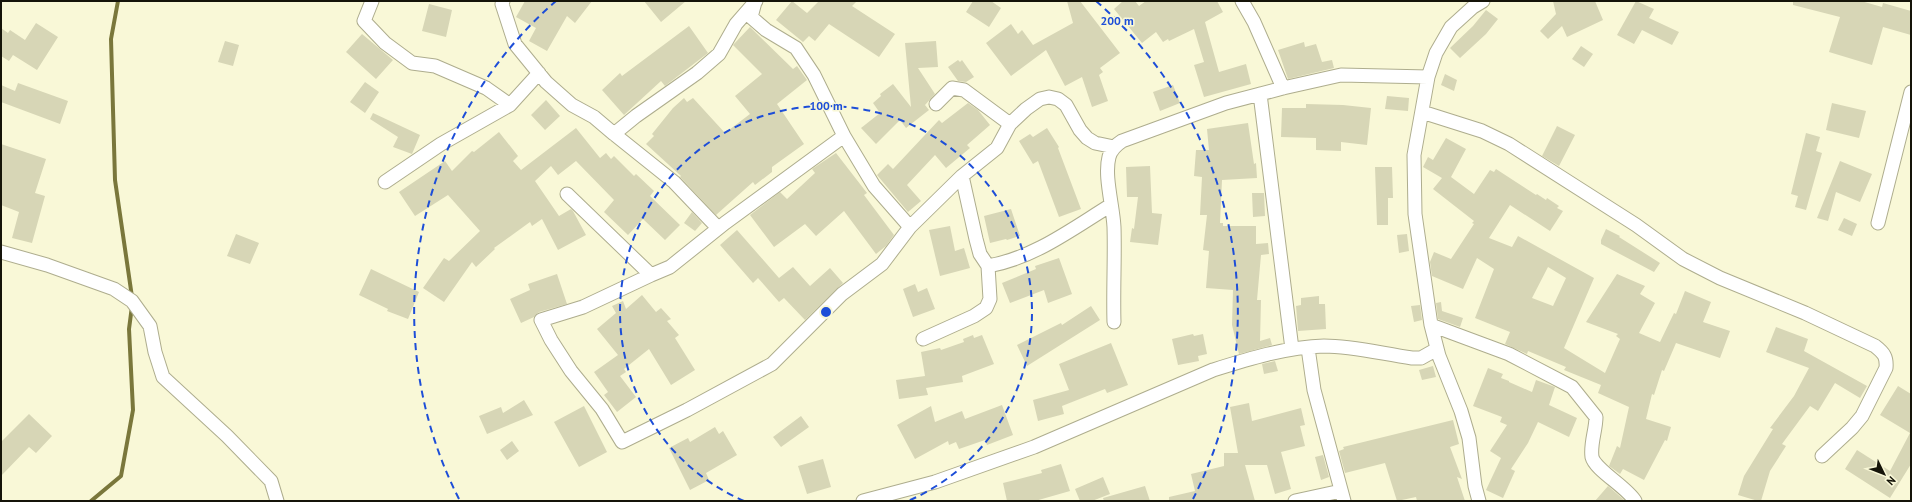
<svg xmlns="http://www.w3.org/2000/svg" width="1912" height="502" font-family="'PT Sans',sans-serif">
<rect width="100%" height="100%" fill="#f9f8d7"/>
<g fill="none" stroke-linecap="round" stroke-linejoin="round">
<path stroke="#7a773b" stroke-width="4" d="M118,1L111,39L115,180L132,297
M91,501L121,476L133,410L129,329L132,306"/>
</g>
<path fill="#d7d6b6" fill-rule="evenodd" d="M525,1H592L575,23L567,16L547,51L529,41L536,28L516,17Z
M644,1H686L661,22Z
M792,1L807,13L819,1H857L852,6L895,34L879,57L829,24L815,41L809,36L803,42L776,20Z
M973,1H991L1001,8L989,27L966,12Z
M1067,1H1080L1120,53L1100,68L1103,72L1099,75L1108,101L1092,107L1082,77L1065,86L1046,50L1011,76L986,43L1011,24L1018,34L1022,30L1033,45L1073,23Z
M1123,1H1135L1139,6L1146,1H1217L1223,12L1205,22L1219,72L1246,64L1251,84L1204,97L1194,65L1204,62L1194,29L1169,41L1168,39L1163,42L1156,32L1142,43L1114,9Z
M1553,1H1595L1603,20L1567,37L1562,26L1548,39L1540,31L1556,14Z
M1636,1L1654,9L1649,18L1679,32L1672,45L1642,30L1634,44L1617,35Z
M1793,1H1861L1882,7L1883,3L1911,11V35L1883,27L1872,65L1829,52L1840,17L1793,5Z
M429,4L452,10L446,37L422,31Z
M1486,10L1498,19L1486,34L1460,58L1450,48L1473,26Z
M36,23L58,37L37,70L13,55L9,61L1,56V28L8,33L10,30L25,40Z
M689,26L708,53L665,86L661,81L624,115L602,90L620,73L622,76Z
M750,27L793,69L797,66L807,80L777,104L804,144L772,167V172L755,185L753,182L716,215L680,177L681,176L646,144L654,136L652,134L673,108L684,98L687,102L693,98L725,133L750,114L735,96L762,74L733,45Z
M362,34L393,60L376,79L346,52Z
M225,41L239,45L233,66L218,62Z
M936,41L938,67L918,68L935,94L925,105L929,110L906,128L900,120L876,144L861,128L880,113L873,103L881,96L880,94L893,84L911,107L905,43Z
M1304,42L1305,47L1316,44L1322,62L1332,60L1334,68L1288,79L1278,50Z
M1581,46L1593,54L1584,67L1572,59Z
M958,60L960,62L962,60L974,77L966,82L958,81L948,67Z
M1445,74L1457,80L1454,91L1441,85Z
M365,82L379,92L365,113L350,102Z
M18,83L68,101L60,124L1,102V85L15,91Z
M1173,85L1180,103L1160,111L1153,92Z
M1387,96L1409,98L1408,111L1385,109Z
M546,100L560,116L545,130L531,115Z
M968,103L978,110L990,125L967,145L970,148L946,168L935,155L907,185L921,201L908,212L877,175L888,164L893,169L939,120L942,123Z
M1832,103L1866,111L1859,138L1826,130Z
M1306,104L1343,105L1371,108L1367,145L1341,142V151L1316,150V138L1281,137L1282,108H1306Z
M373,113L420,135L412,154L393,147L398,137L370,119Z
M1248,123L1254,164L1256,163L1257,178L1222,180L1220,223H1223V226H1256V244L1268,243L1269,254L1261,255L1257,300H1261L1260,341L1270,338L1272,345L1239,354L1232,325L1233,290L1206,288L1209,251L1203,250L1207,215H1200L1202,177L1194,176L1196,150H1209L1207,129Z
M1557,126L1575,135L1559,166L1542,156Z
M576,128L600,158L606,153L611,159L614,156L634,176L636,174L654,191L650,196L680,225L665,240L643,219L628,235L604,212L614,200L576,161L558,175L551,166L535,181L559,216L571,209L573,211L586,235L558,250L542,219L532,226L530,222L494,248L495,249L476,267L472,262L444,302L423,288L444,258L449,261L480,231L448,195L415,216L399,192L445,161L452,171L472,151L474,152L499,132L518,156L513,161L521,170Z
M1047,128L1059,147L1058,148L1081,209L1059,217L1038,161L1033,164L1019,141L1030,134L1033,137Z
M1806,133L1820,137L1816,151L1822,153L1806,210L1795,207L1798,196L1791,194Z
M1446,138L1466,149L1451,177L1474,194L1490,170L1494,172L1496,169L1536,195L1537,194L1546,200L1547,198L1559,206L1557,208L1563,211L1550,231L1510,205L1489,238L1512,247L1518,236L1594,278L1564,348L1605,373L1620,339L1616,336L1618,334L1586,322L1617,274L1645,286L1640,294L1655,303L1639,333L1660,342L1674,313L1676,314L1685,291L1711,302L1703,322L1730,331L1720,358L1676,343L1664,371L1662,370L1654,395L1652,394L1646,419L1671,427L1667,441L1665,440L1644,480L1623,469L1620,474L1609,466L1617,446L1620,448L1629,407L1598,393L1601,385L1564,370L1566,367L1528,351L1527,354L1505,344L1510,332L1475,318L1494,269L1477,258L1463,289L1432,276L1430,262L1434,252L1451,259L1474,224L1472,223L1474,221L1433,189L1442,178L1423,167L1428,157L1433,160ZM1548,267L1566,278L1553,306L1532,298Z
M1,144L46,159L35,193L45,196L32,243L12,238L19,212L1,205Z
M836,153L867,193L864,195L894,235L886,246L876,254L844,211L816,236L805,224L774,247L750,215L780,192L787,199L815,173L812,169Z
M1840,161L1872,174L1860,202L1836,192L1828,221L1817,218Z
M1150,166L1152,213L1162,214L1158,245L1130,242L1132,228L1134,229L1138,197H1127L1126,167Z
M1375,167H1392L1393,198H1388V225H1377Z
M1252,193H1264L1265,216L1253,217Z
M1011,209L1020,236L1007,240L1006,239L990,243L984,216Z
M692,212L702,223L695,231L684,223Z
M1844,218L1857,224L1852,236L1838,230Z
M950,226L955,251L964,248L970,268L940,276L929,230Z
M1606,229L1620,236L1619,237L1660,263L1654,272L1601,244V240Z
M737,230L779,278L793,267L810,286L830,268L843,283L805,320L784,298L779,302L758,278L753,283L720,245Z
M236,234L259,243L250,264L227,256Z
M1407,234L1409,251L1399,253L1397,235Z
M1059,258L1072,294L1048,303L1044,290L1010,303L1002,283L1036,269L1035,266Z
M371,269L419,292L408,319L387,311L388,309L359,295Z
M557,274L567,304L539,312L534,317L521,323L510,299L530,290L528,284Z
M915,284L918,292L927,288L935,309L913,317L903,289Z
M642,295L656,312L661,308L671,319L667,321L679,335L675,338L695,370L671,385L649,349L624,369L626,372L620,376L636,397L617,412L604,395L608,392L594,372L618,355L597,329L616,313L612,306L623,301L626,309Z
M1319,296V304H1325L1326,329L1298,331L1296,306L1301,305V298Z
M1441,302L1442,311L1463,318L1460,327L1438,319L1436,303Z
M1420,305L1422,320L1414,322L1411,306Z
M1091,306L1100,320L1027,366L1017,345L1061,323L1062,325Z
M1776,327L1808,339L1804,351L1867,386L1860,398L1835,383L1818,411L1810,406L1782,444L1786,446L1770,471L1761,501H1758L1738,495L1744,476L1773,429L1770,428L1794,396L1809,368L1766,352Z
M1193,334L1194,336L1203,334L1207,354L1198,356L1199,361L1178,365L1172,339Z
M973,335L974,338L982,335L994,364L962,376L963,382L926,388L928,395L899,399L896,380L925,376L921,352L940,348L941,350L964,342L963,339Z
M1111,343L1128,385L1107,393L1105,389L1062,406L1064,414L1038,421L1033,400L1069,390L1059,364Z
M1275,361L1278,371L1264,374L1262,364Z
M1433,366L1436,377L1422,380L1419,370Z
M1488,368L1503,374L1501,378L1509,381V382L1532,392L1536,380L1555,387L1549,405L1577,418L1569,437L1538,422L1528,443L1511,469L1515,471L1503,498L1486,490L1501,458L1490,451L1507,425L1500,422L1502,417L1473,406Z
M1898,386L1911,394V464L1890,498L1845,469L1857,450L1890,471L1910,433L1880,415Z
M524,400L533,415L487,434L479,416L501,407L503,413Z
M1249,403L1252,421L1301,408L1305,425L1300,426L1305,446L1281,452L1291,489L1275,494L1267,465H1245L1255,501H1169V497L1195,491L1191,474L1224,466V453H1238L1230,407Z
M1002,405L1013,435L987,445L985,440L959,449L956,442L949,445L948,441L915,459L897,425L931,406L935,422L962,411L965,419Z
M584,406L607,452L579,467L554,422Z
M29,414L52,436L36,453L29,447L1,476V442Z
M801,416L809,427L781,447L773,437Z
M1453,420L1459,444L1450,447L1462,479L1457,477L1465,501H1417L1416,497L1397,501L1385,463L1345,473L1339,451L1344,449L1343,447Z
M715,427L719,434L723,431L737,455L706,473L709,480L690,490L669,448L688,438L690,442Z
M512,441L519,451L507,460L500,450Z
M1323,455L1329,477L1321,480L1315,457Z
M823,459L831,487L807,494L798,466Z
M1061,464L1070,491L1035,501H1007L1003,483L1042,473L1041,470Z
M1103,477L1110,494L1092,501H1080L1075,489Z
M1145,486L1150,501H1104L1103,498Z
M1608,486L1623,499L1625,501H1595Z"/>
<g fill="none" stroke-linecap="round" stroke-linejoin="round">
<defs>
<path id="minor" d="M372,1L364,21L385,43L412,63L435,66L486,88L510,105L441,144L385,182
M503,1L502,4L515,44L546,82L572,105L594,117L614,134L636,116L697,73L719,54L736,24L756,1
M1242,1L1254,22L1283,88
M755,2L751,17L766,30L796,48L814,75L844,136L874,186L910,227
M1260,94L1292,349
M936,104L952,88L964,90L1010,124
M510,105L539,73
M1422,112L1482,131L1509,144L1636,225L1683,259L1720,278L1805,313L1875,346C1884,353 1887,357 1886,368L1862,416L1852,428L1822,456
M614,134L674,182L718,228
M567,194L651,275L670,267L725,223L844,136
M1878,223L1911,92
M1,252L47,265L114,289L132,301L150,326L155,352L163,377L227,436L271,481L277,501
M988,266C1034,258 1072,229 1111,205
M651,275L583,307L541,320L551,340L571,371L602,409L622,442L687,410L772,364L842,294L882,264L910,227L962,176L997,148L1010,124L1026,109L1040,99L1049,97L1058,99L1066,105L1080,130L1087,138L1095,143L1114,147
M1114,322C1113,290 1115,258 1114,227C1113,206 1104,176 1109,157C1111,149 1116,145 1122,141L1226,103L1283,88L1341,75L1428,77
M1431,325L1509,354L1572,387L1596,417C1596,430 1590,444 1592,457C1595,470 1627,487 1635,501
M923,339L974,316L986,308L990,299L988,266L980,254L976,239L962,176
M1308,348L1314,390L1344,501
M863,501L935,482L1034,447L1213,370C1248,359 1286,347 1324,346C1353,346 1383,354 1412,358H1421L1437,349
M1295,501L1341,491
M1479,501L1475,486L1469,438L1461,411L1439,356L1431,325L1415,214L1414,155L1428,77L1436,53L1451,27L1473,7L1483,1"/>
</defs>
<use href="#minor" stroke="#aead8e" stroke-width="15"/>
<use href="#minor" stroke="#fff" stroke-width="13"/>
</g>
<g fill="none" stroke="#1d4ed8" stroke-width="2" stroke-dasharray="7 5">
<path d="M744 501A206 206 0 1 1 908 501"/>
<path d="M459 499A412 412 0 0 1 556 1M1096 1A412 412 0 0 1 1193 499"/>
</g>
<circle cx="826" cy="312" r="6" fill="#1d4ed8" stroke="#f9f8d7" stroke-width="2"/>
<g font-size="12" text-anchor="middle" font-weight="bold" fill="#1d4ed8" stroke="#f9f8d7" stroke-width="3" stroke-linejoin="round" paint-order="stroke">
<text x="1117" y="25">200 m</text>
<text x="826" y="110">100 m</text>
</g>
<rect width="1912" height="502" fill="none" stroke="#151409" stroke-width="4"/>
<g transform="translate(1884 474) rotate(133)" stroke="#f9f8d7" stroke-width="3" paint-order="stroke">
<path d="M0-3L7 15L0 10L-7 15Z" fill="#151409"/>
<text y="-6" font-size="11" font-weight="bold" text-anchor="middle" fill="#151409">N</text>
</g>
</svg>
